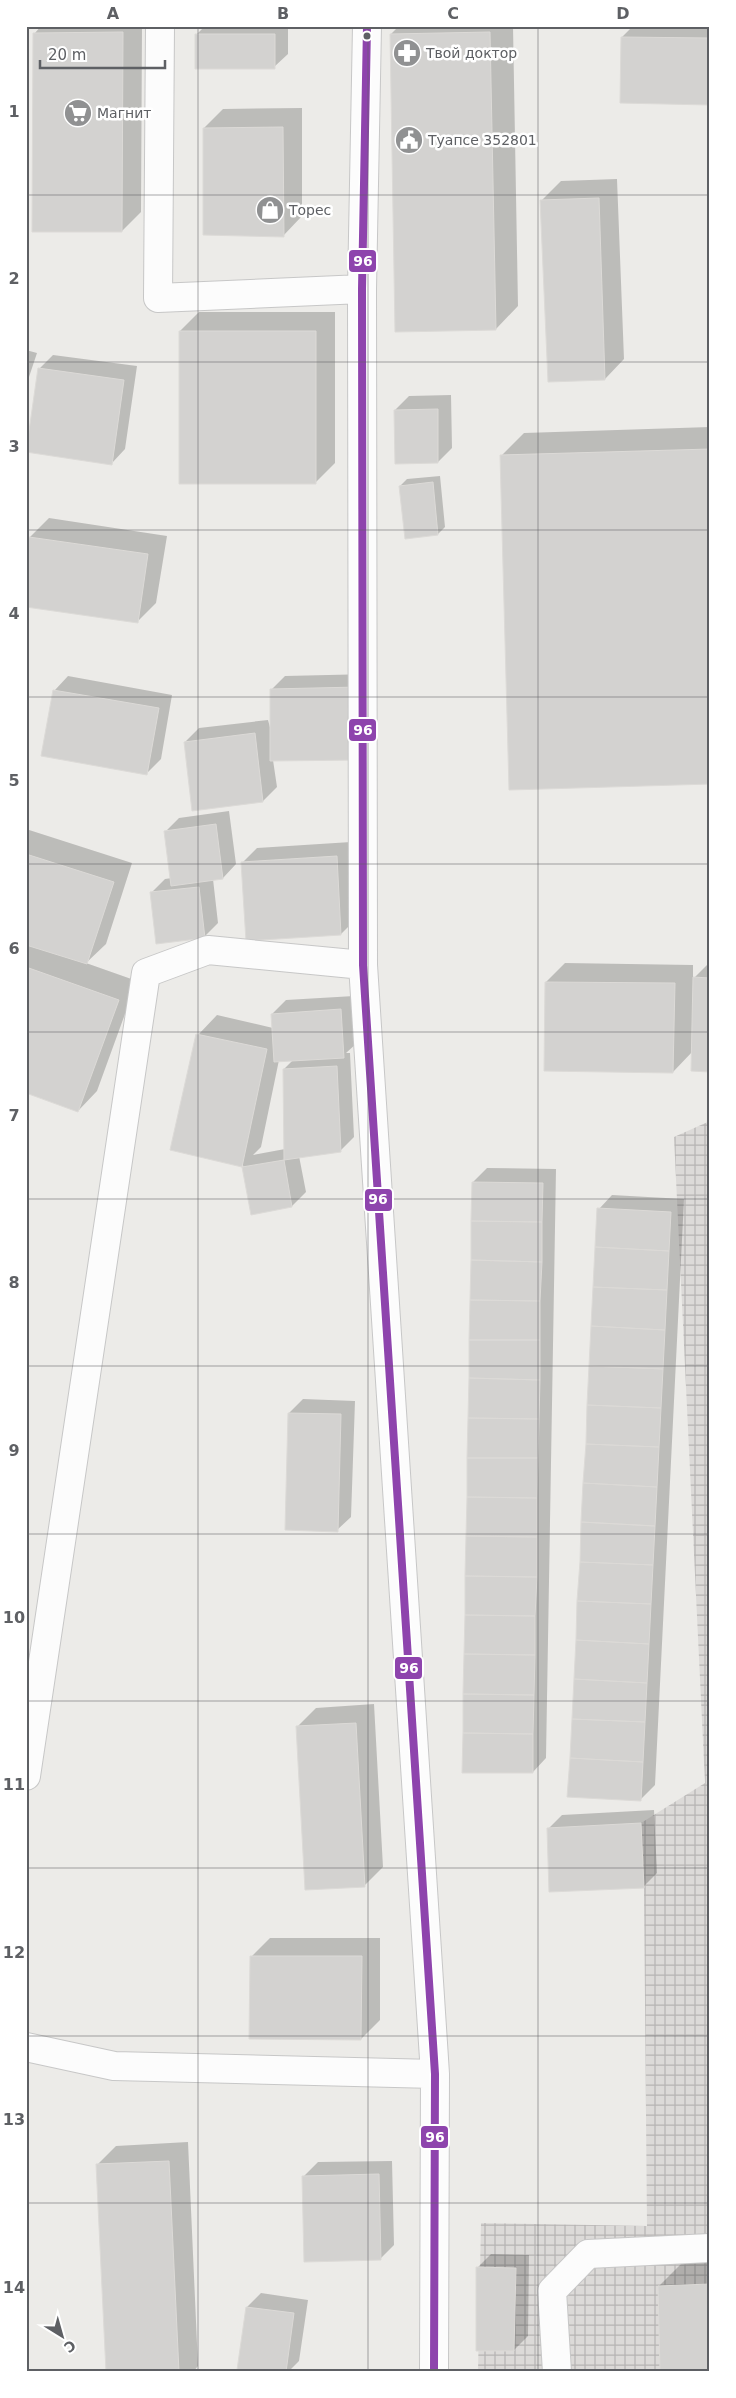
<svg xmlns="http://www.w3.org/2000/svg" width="736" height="2398" font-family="'DejaVu Sans',sans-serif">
<defs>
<pattern id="industrial-grid" width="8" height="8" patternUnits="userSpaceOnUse" patternTransform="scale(1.25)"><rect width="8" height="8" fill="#dcdad8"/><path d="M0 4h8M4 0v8" fill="none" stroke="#b6b4b3"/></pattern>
</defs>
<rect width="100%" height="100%" fill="#ecebe8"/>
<path fill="url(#industrial-grid)" d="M710,1121V2372H478L481,2223L647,2226L644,1888L641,1823L705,1783L674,1137Z"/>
<path fill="#0003" fill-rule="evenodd" d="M41,26H142L141,212L122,231L35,33Z
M205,26H288V54L274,67L196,35Z
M399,26H513L518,306L496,329L391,34Z
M633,26H710V103L622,37Z
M302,108V216L283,236L204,128L223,109Z
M617,179L624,359L605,379L542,200L561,181Z
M199,312H335V463L316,482L180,331Z
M26,350L37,353L26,386Z
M53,355L137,366L125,449L112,463L39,369Z
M451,395L452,448L438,462L395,410L409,396Z
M710,427V783L501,456L524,433Z
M440,476L445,527L438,534L400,486L407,479Z
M49,518L167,536L156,603L137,622L30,537Z
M371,674L273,760L277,787L263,801L185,742L199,728L268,720L271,731V690L285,676Z
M68,676L172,695L161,759L147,773L43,755L55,690Z
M229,811L236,864L223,878L213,879L218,923L204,937L151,893L165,879L172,878L165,832L179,818Z
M26,829L132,863L106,944L86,963L137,981L97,1091L78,1111L26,1092Z
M351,842L355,920L341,934L243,862L257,848Z
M710,962V1070L693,1051L673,1072L546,982L565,963L693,965V979Z
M354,996L357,1043L346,1053H350L354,1137L340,1151L299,1156L306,1192L292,1206L252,1213L243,1165L198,1035L217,1015L273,1028L272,1014L286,1000ZM294,1059L284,1069L285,1149L253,1155L261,1147L279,1060Z
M26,1150L29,1151L26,1163Z
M487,1168L556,1169L546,1758L533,1772L473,1182Z
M612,1195L684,1199L655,1785L641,1799L599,1209Z
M303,1399L355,1401L351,1517L337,1530L289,1413Z
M374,1704L383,1867L364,1886L297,1727L316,1708Z
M654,1810L657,1873L643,1887L548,1829L562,1815Z
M270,1938H380V2020L361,2039L251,1957Z
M188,2142L198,2366L193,2372H107L97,2165L116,2146Z
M392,2161L394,2245L380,2259L304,2176L318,2162Z
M491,2254L529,2255L528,2336L514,2350L477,2268Z
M710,2262V2372L659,2286L682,2263Z
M261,2293L308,2300L299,2361L288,2372L238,2369L247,2307Z"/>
<path fill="#d3d2d0" stroke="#dcdad7" d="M123,32L122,232H32L33,33Z
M490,32L496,330L395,332L390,34Z
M195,34H275V69H195Z
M621,37L710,38V105L620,103Z
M283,127L284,237L203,235V128Z
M599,198L605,380L548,382L540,200Z
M179,331H316V484H179Z
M38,368L124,380L112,465L26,452Z
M438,409V463L395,464L394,410Z
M710,449V784L509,790L500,455Z
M433,482L438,535L405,539L399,486Z
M29,537L148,554L138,623L26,607V555Z
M358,687V760L270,761V689Z
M53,690L159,708L147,775L41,756Z
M255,733L263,802L192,811L184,742Z
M216,824L223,879L171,886L164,831Z
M26,854L114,882L87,964L26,945Z
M337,856L341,935L246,941L241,862Z
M199,887L205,938L156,944L150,892Z
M26,967L119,1000L78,1112L26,1093Z
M693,977L710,978V1072L691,1071Z
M545,982L675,983L673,1073L544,1071Z
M341,1009L344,1058L274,1062L271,1014Z
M196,1034L267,1049L242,1167L170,1150Z
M337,1066L341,1152L284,1160L283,1069Z
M284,1160L292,1207L251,1215L242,1167Z
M472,1182L543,1183L542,1222L471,1221Z
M597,1208L671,1212L669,1251L595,1247Z
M471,1221L542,1222V1262L471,1260Z
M595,1247L669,1251L667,1290L593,1287Z
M471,1260L542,1262L540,1301L470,1300Z
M593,1287L667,1290L665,1330L591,1326Z
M470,1300L540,1301V1340H469Z
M591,1326L665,1330L663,1369L589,1366Z
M469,1340H540V1380L469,1378Z
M589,1366L663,1369L661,1408L587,1405Z
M469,1378L540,1380L539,1419L468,1418Z
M587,1405L661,1408L659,1447L586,1444Z
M288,1413L341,1414L338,1532L285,1530Z
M468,1418L539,1419L538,1458H467Z
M586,1444L659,1447L657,1487L583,1483Z
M467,1458H538L537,1498L467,1497Z
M583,1483L657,1487L655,1526L581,1522Z
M467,1497L537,1498V1537L466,1536Z
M707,1516H710V1580Z
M581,1522L655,1526L653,1565L580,1562Z
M466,1536L537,1537V1577L465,1576Z
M580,1562L653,1565L651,1604L577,1601Z
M465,1576L537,1577L535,1616L465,1615Z
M577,1601L651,1604L649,1644L576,1640Z
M465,1615L535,1616V1655L464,1654Z
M576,1640L649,1644L647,1683L574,1679Z
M464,1654L535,1655L534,1695L463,1694Z
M574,1679L647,1683L645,1722L572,1719Z
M463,1694L534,1695L533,1734L463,1733Z
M572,1719L645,1722L643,1762L570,1758Z
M356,1723L365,1887L305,1890L296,1726Z
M463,1733L533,1734V1773H462Z
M570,1758L643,1762L641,1801L567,1797Z
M641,1823L644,1888L549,1892L547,1828Z
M250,1956H362L361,2040L249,2039Z
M169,2161L179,2372H106L96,2164Z
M379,2174L381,2260L304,2262L302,2176Z
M476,2267L516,2268L514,2351H476Z
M710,2284V2372H660L658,2286Z
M246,2307L294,2313L286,2372L237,2370Z"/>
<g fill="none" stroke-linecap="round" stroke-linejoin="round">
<defs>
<path id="minor" d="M160,26L158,298L362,289
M367,26L362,289L363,965L435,2074L434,2372
M26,1776L146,973L208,950L363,965
M26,2047L114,2066L435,2074
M557,2372L552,2291L588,2254L710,2248"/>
</defs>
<use href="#minor" stroke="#c7c7c7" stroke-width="30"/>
<use href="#minor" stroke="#fcfcfc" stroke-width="28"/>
<defs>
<path id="bus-1" d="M367,26L362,289L363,965L435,2074L434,2372"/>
</defs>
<use href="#bus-1" stroke="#fff" stroke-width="11"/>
<use href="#bus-1" stroke="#8e44ad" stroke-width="8"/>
</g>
<path fill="none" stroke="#5e6064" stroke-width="1" stroke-opacity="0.55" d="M198,26V2372M368,26V2372M538,26V2372M26,195H710M26,362H710M26,530H710M26,697H710M26,864H710M26,1032H710M26,1199H710M26,1366H710M26,1534H710M26,1701H710M26,1868H710M26,2036H710M26,2203H710"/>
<defs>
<symbol id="pharmacy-disc" viewBox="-11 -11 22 22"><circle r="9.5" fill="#909192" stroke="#fff"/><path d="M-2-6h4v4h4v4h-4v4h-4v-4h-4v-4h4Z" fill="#fff"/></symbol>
<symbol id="supermarket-disc" viewBox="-11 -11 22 22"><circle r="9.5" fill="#909192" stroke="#fff"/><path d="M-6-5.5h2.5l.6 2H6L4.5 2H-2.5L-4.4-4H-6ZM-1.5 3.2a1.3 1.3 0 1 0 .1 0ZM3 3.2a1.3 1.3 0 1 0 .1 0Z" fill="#fff"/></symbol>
<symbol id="civic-disc" viewBox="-11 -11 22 22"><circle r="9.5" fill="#909192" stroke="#fff"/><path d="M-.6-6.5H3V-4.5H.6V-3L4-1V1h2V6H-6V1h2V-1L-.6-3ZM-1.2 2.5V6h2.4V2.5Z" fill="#fff"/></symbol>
<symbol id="shop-disc" viewBox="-11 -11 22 22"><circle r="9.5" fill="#909192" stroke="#fff"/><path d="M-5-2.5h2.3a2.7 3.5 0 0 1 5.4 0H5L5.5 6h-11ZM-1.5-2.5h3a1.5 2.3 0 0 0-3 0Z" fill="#fff"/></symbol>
</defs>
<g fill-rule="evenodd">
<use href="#pharmacy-disc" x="391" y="37" width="32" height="32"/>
<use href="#supermarket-disc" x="62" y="97" width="32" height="32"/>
<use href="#civic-disc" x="393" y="124" width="32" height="32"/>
<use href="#shop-disc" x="254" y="194" width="32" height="32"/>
</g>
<circle fill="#5e6064" stroke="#fff" stroke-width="2" cx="367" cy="36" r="4.5"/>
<g text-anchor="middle" stroke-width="5" stroke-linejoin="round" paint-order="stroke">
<g font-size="14" fill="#5e6064" stroke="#fff" text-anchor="start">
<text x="426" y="58">Твой доктор</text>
<text x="97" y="118">Магнит</text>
<text x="428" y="145">Туапсе 352801</text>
<text x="289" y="215">Торес</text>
</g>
</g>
<g stroke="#fff" stroke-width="2">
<rect x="348" y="249" width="29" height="24" rx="5" fill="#8e44ad"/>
<rect x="348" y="718" width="29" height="24" rx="5" fill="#8e44ad"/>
<rect x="364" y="1188" width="29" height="24" rx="5" fill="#8e44ad"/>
<rect x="394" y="1656" width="29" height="24" rx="5" fill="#8e44ad"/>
<rect x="420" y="2125" width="29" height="24" rx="5" fill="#8e44ad"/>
</g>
<g font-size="14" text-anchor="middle" font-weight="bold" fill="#fff">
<text x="363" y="266">96</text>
<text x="363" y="735">96</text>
<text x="378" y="1204">96</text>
<text x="409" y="1673">96</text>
<text x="435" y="2142">96</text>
</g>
<rect width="736" height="2398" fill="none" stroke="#ffffff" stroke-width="55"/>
<g transform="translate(62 2336) rotate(143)" stroke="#ffffff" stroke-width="4" paint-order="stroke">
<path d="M0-4L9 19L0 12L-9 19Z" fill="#5e6064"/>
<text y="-8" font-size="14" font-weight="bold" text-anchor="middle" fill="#5e6064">С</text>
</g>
<path d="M40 60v8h125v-8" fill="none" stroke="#5e6064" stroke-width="2.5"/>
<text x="48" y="60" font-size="15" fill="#5e6064" stroke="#ffffff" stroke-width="4" paint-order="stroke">20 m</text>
<rect x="28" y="28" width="680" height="2342" fill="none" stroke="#5e6064" stroke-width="2"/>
<g font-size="16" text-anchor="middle" font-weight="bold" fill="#5e6064">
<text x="113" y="19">A</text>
<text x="283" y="19">B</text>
<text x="453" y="19">C</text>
<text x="623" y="19">D</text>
<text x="14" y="117">1</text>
<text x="14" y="284">2</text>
<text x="14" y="452">3</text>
<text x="14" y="619">4</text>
<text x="14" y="786">5</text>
<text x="14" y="954">6</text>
<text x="14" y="1121">7</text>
<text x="14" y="1288">8</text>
<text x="14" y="1456">9</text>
<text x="14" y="1623">10</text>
<text x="14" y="1790">11</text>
<text x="14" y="1958">12</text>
<text x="14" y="2125">13</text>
<text x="14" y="2293">14</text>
</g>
</svg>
